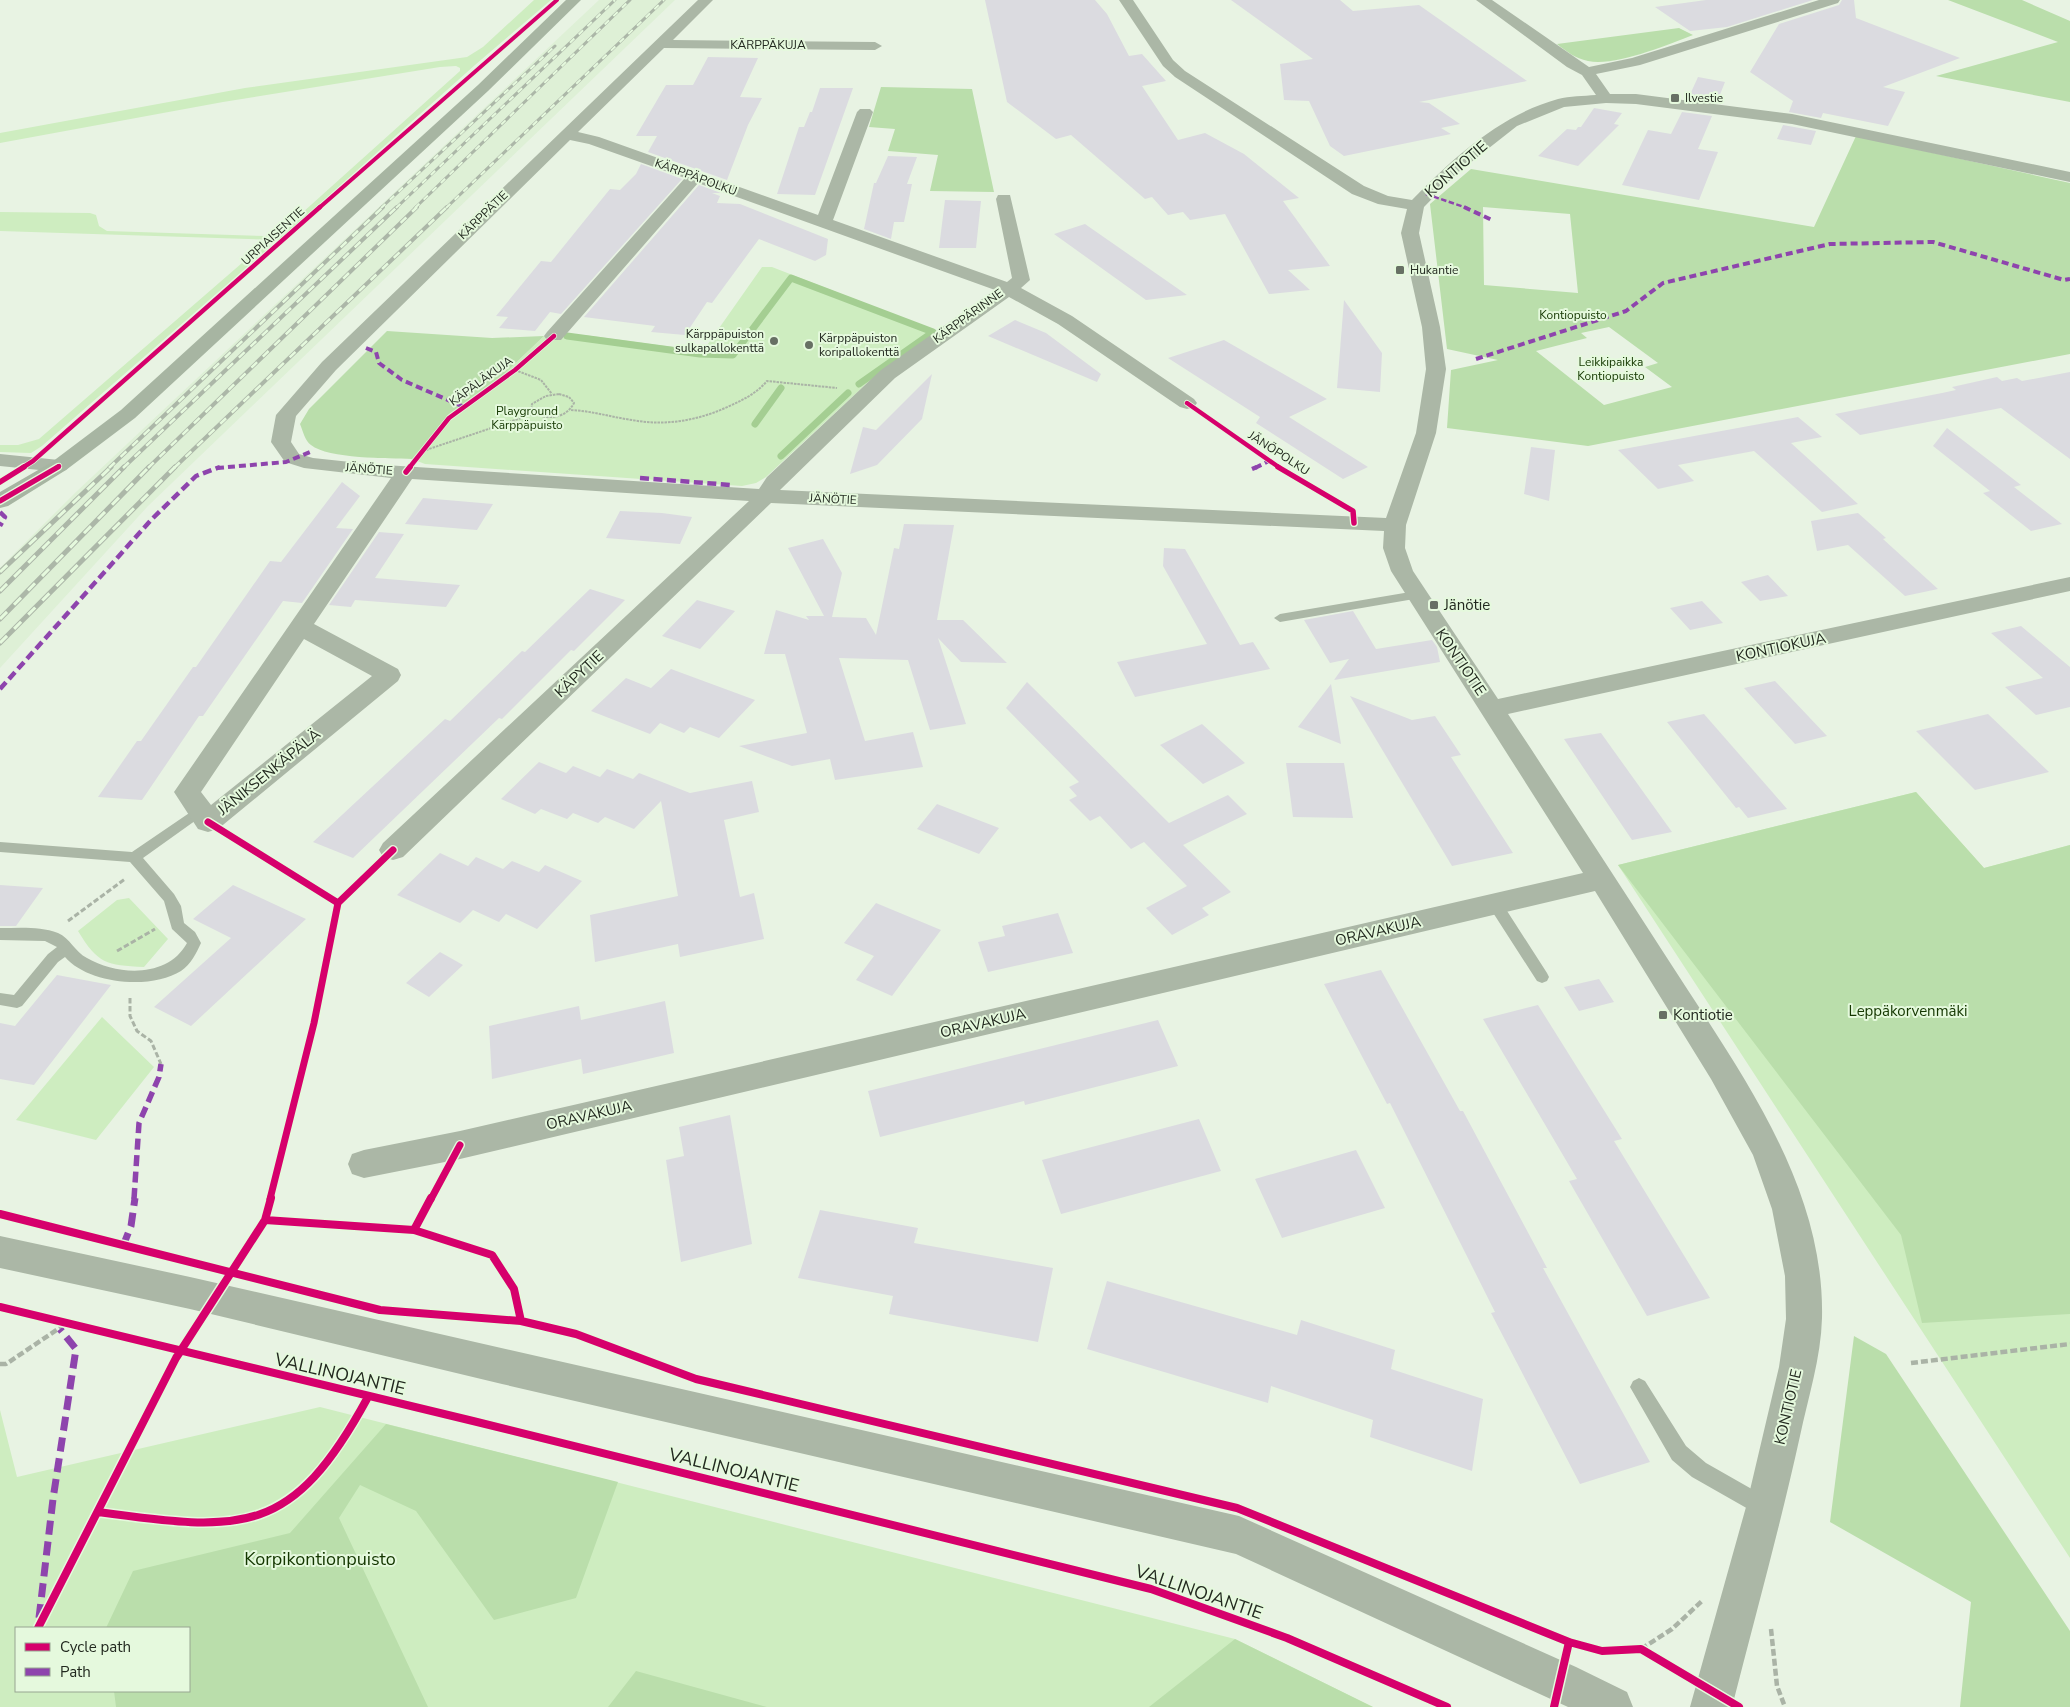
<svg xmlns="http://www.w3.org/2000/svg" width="2070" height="1707" font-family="'Nunito Sans',sans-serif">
<rect width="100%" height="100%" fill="#e8f3e3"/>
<path fill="#def0d6" d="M599,0H675L148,506L0,668V568L76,492Z"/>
<path fill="#ceedc0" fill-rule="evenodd" d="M534,0H551L475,65L279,240L0,231V212L90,213L96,215L99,226L107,231L265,236L282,231L460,71V68L456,66L440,67L223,102L0,143V133L245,88L467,57L483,47Z
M255,244L271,246L42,446L31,453L0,452V445H18L39,439L257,250Z
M762,267H772L939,332L866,384L766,477L756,483L742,486L425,464L412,459L449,414L504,374L544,336L584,335L703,351Z
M1916,792L1984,868L2070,845V1558L1618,865Z
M129,898L168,939L144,967C106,965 98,964 78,931L117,900Z
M102,1017L154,1067L96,1140L16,1120Z
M320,1407L1235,1639L1373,1707H0V1410L17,1477ZM16,1628H189V1691H16Z"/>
<path fill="#badeab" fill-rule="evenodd" d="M1948,0H2022L2070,21V102L1936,76L2058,42Z
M1679,28L1693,35C1667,45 1614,67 1588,61C1575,58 1567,52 1557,44Z
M881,87L972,89L994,192L930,191L938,155L888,151L895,129L869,127Z
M1856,136L2070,183V354L1588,446L1447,428L1451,370L1498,360L1447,349L1430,204L1471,169L1814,227ZM1483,207L1570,214L1578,293L1484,285ZM1609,327L1658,363L1645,367L1672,387L1604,405L1536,351L1587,338L1581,333Z
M387,331L492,338L544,336L504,374L449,414L412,459C389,458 328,459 311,445C305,441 303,431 300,424L309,409Z
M1916,792L1984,868L2070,845V1314L1922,1323L1901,1235L1618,865Z
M1854,1336L1886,1354L2070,1631V1707H1960L1971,1602L1830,1522Z
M386,1424L618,1482L576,1598L494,1620L416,1511L360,1485L339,1518L428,1707H116L114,1691H189V1628H106L133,1571L290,1533Z
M1235,1639L1373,1707H1149Z
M636,1671L767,1707H608Z"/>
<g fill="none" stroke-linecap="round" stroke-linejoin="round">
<path stroke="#a4ce92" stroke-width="7" d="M567,336L700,354L733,355L791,278L933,332L859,384
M755,424L781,388
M781,456L848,393"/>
</g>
<path fill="#dbdbe0" d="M985,0H1095L1107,14L1129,56L1142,54L1166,81L1142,86L1178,140L1205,133L1244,154L1299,198L1283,201L1330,266L1288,270L1310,290L1269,294L1225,214L1190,220L1183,212L1168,215L1152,197L1145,199L1071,135L1056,139L1007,102Z
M1231,0H1340L1353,11L1419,5L1527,81L1419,102L1429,103L1460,124L1441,128L1451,134L1344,156L1330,146L1309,101L1284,100L1280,64L1313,59Z
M1706,0H1813L1727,27L1690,31L1655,7Z
M1842,0H1854L1856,18L1960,58L1883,87L1905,92L1888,126L1823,113L1821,118L1789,112L1793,101L1750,72L1779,24L1839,5Z
M708,57L758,58L740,97L762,98L748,125L727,180L648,152L657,136H636L666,85H693Z
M1698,77L1725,82L1717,102L1688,99Z
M820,88H853L815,195L777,194L799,127H804L810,112H812Z
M1594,108L1622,113L1614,124L1619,125L1578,166L1538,156L1567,129L1576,130L1578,127H1581Z
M1682,112L1712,116L1698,149L1718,152L1699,200L1622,185L1648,130L1671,134Z
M1783,125L1816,131L1811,145L1777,139Z
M888,156L917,157L907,184H912L904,222H894L891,239L864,229L874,183H876Z
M641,164L682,179L561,314L550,312L535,331L499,328L508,317L496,316L541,261L551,262L610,189L620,190L636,174Z
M699,185L721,193H712L720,196L717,203L740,204L828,239L826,255L815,261L759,239L712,303L707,302L685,335L651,332L655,326L584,317Z
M945,200L981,201L976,248H939Z
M1085,224L1187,295L1146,300L1054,234Z
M1344,300L1382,353L1380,392L1337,388Z
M1015,320L1046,333L1101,374L1097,382L988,336Z
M1224,340L1327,399L1289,417L1368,467L1343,479L1256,423L1260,417L1168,358Z
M2070,372V459L2001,408L1860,435L1835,414L1942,393L1956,390L1952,387L1997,377L2002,381L2017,378L2022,381Z
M932,374L922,419L877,465L850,474L863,427L876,430Z
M1798,417L1822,437L1791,443L1858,504L1822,512L1754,451L1678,465L1694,481L1658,489L1618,450Z
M1947,428L2021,485L2014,487L2062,524L2031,531L1983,493L1990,491L1933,446Z
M1531,447L1555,450L1549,501L1524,494Z
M342,482L360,496L336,528L353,529L302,603L283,601L203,716H199L142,800L98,797L137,741H141L193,667H196L270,561L281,562Z
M423,498L493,504L477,530L405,524Z
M620,511L662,513L692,517L680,544L606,538Z
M1858,513L1886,538L1883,539L1938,589L1905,596L1848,545L1817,551L1811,521Z
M904,524L954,525L937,620H963L1007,663L961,662L938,638L966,724L930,730L908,660L839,658L865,741L913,732L923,767L835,780L830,759L792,766L739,746L807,733L785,654H764L776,610L809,620L806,616H824L788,548L823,539L842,573L832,617L866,618L876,635L894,548L899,549Z
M379,532L404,534L375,578L460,585L446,607L355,600L351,607L329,605Z
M1164,548L1185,549L1240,645L1253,642L1270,669L1135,697L1117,662L1207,644L1163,566Z
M1768,575L1788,596L1760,601L1741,582Z
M590,589L625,600L574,651L571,650L502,719L499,718L353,858L313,842L445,719L450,721L522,651L525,652Z
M697,600L735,611L700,649L662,636Z
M1702,601L1723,623L1690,630L1670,608Z
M1353,611L1376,649L1432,640L1437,647L1440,662L1334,680L1349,659L1330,663L1304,620Z
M2021,626L2070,667V707L2036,715L2005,687L2043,678L1991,633Z
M671,669L755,700L719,738L690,727L684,733L660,723L650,734L591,711L626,678L651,688Z
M1775,681L1827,736L1795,744L1744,688Z
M1027,682L1169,823L1228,795L1247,814L1183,845L1231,892L1202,908L1209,915L1172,935L1146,908L1187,886L1144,842L1131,849L1100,816L1090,821L1069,800L1077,796L1069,787L1079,782L1006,708Z
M1331,684L1341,744L1298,727Z
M1350,696L1412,720L1435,716L1461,755L1451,757L1513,853L1452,866Z
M1704,714L1774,794L1787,809L1748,818L1739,807L1736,808L1667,722Z
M1988,714L2049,772L1975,790L1916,731Z
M1202,724L1245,763L1203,784L1160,745Z
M1601,733L1672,832L1632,840L1564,739Z
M539,762L566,773L573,766L600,777L607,769L633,779L639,773L690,793L752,781L759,812L724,820L740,897L754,893L764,939L680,957L678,944L595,962L590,915L678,896L661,801L634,829L605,817L598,823L573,813L567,819L541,809L535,814L501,799Z
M1286,763H1344L1353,818L1293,817Z
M937,804L999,828L979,854L917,829Z
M440,853L468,866L476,857L503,869L512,861L539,872L545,865L582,881L537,929L506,914L499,922L473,910L460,923L397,895Z
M0,885L43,888L16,926H0Z
M233,885L306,919L191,1026L154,1007L231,938L193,919Z
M876,903L941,930L892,996L856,980L874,956L844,943Z
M1058,913L1073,953L988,972L978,942L1005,936L1002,926Z
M440,952L463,965L429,997L406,983Z
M1381,970L1460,1111H1463L1547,1268H1543L1650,1462L1580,1484L1491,1313L1495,1312L1390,1103L1387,1104L1324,984Z
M57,975L111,985L34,1085L0,1079V1023L15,1026Z
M1599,979L1614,1002L1579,1011L1564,987Z
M665,1001L674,1053L583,1074L581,1059L492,1079L489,1026L579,1006L581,1020Z
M1538,1005L1622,1139L1614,1141L1710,1298L1647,1316L1569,1181L1577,1179L1483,1019Z
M1158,1020L1178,1066L1025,1105L1024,1101L880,1137L868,1091Z
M730,1115L752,1244L681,1262L666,1160L684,1156L679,1127Z
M1199,1119L1221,1171L1061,1214L1042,1160Z
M1356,1150L1385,1208L1282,1238L1255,1179Z
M820,1210L918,1228L914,1243L1053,1268L1038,1342L889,1314L893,1296L798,1278Z
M1107,1281L1297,1335L1301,1320L1395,1350L1391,1369L1483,1399L1472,1471L1370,1437L1373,1420L1271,1386L1268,1403L1087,1349Z"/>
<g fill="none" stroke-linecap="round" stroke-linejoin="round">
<path stroke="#aab3a6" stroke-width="2" stroke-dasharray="2.5 1" stroke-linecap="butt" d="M515,370L541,380L552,394
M559,394L569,397L574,403C566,419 545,421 531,411L532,404L546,396Z
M571,410C592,411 611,417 632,420C664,426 696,421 725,408C741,401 756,394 767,381L837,388
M426,450L533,414"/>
<path stroke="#aab3a6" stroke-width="3" stroke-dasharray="5.5 2.5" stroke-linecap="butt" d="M68,921L125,879
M117,951L155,929
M130,998V1016L137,1031L151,1041L161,1064"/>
<path stroke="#aab3a6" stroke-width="4.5" stroke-dasharray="7 3" stroke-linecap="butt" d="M1911,1363L2070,1344
M0,1364H6L67,1323
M1771,1629L1777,1686L1785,1707
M1641,1649L1672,1629L1702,1601"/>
<path fill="#abb7a6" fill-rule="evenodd" d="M1416,591L1422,595L1420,598L1280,622L1274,618L1280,614Z
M201,805L208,810L206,813L143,858L174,894L181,906L184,923L195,932L201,943C196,954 191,964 181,971C151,990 88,984 65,957L58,962L22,1006L17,1008L0,1005V993L14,995L48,954L57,947L45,941L0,940V928C19,928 40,926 58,933C70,938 75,952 87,958C118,976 168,978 187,943L172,929L164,901L130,862L0,852V842L132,852Z
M1495,899L1500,900L1547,973L1549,977L1547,981L1542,983L1537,981L1490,908L1488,904L1490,900Z
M1639,1378L1645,1381L1686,1446L1706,1463L1771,1500L1774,1507L1771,1514L1764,1517L1757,1514L1692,1477L1672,1460L1630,1387L1633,1381Z"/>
<path fill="#abb7a6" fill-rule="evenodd" d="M698,0H713L673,40L875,42L882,46L875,50L664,48L578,132L599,137L818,215L857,112L860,109H870L873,112L833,220L1007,282L1012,278L996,199L998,195H1010L1030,280L1021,288L1072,316L1194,399L1197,403L1194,407L1187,409L1180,407L1058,324L1009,297L895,378L780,490L1386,518L1416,433L1426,369L1422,327L1401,233L1407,209L1378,204L1352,194L1175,77L1163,66L1119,0H1133L1173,60L1185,71L1364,186L1388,196L1412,200C1453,158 1500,115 1558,99C1570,96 1583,96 1596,95L1582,75L1567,67L1476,0H1492L1589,67L1632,58L1819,0H1840L1838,3L1640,65L1596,74L1610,94H1636L1792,114L2070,172V182L1792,124L1636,104L1606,103L1564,107L1517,126L1456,174L1424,207L1419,233L1440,327L1446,369L1436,433L1406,525L1405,548L1413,571L1498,699L2070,577V591L1508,714C1562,796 1616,879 1669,961C1738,1069 1825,1184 1822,1318C1821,1358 1808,1398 1800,1436C1780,1527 1755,1617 1732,1707H1690L1746,1507L1779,1367L1786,1319L1785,1276L1772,1209L1753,1155L1711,1079L1595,891L460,1159L364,1178L352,1174L348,1164L352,1154L364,1150L460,1131L1583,873L1391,571L1383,548L1384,531L771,503L403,857L393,860L383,857L379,850L383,843L749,501L412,479L314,624L398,669L401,675L398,681L218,829L208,832L198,829L174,792L391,478L304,468L285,462L271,442L276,415L322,362ZM570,140L589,144L685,178L547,332L544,336L547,340H561L698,183L995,290L881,370L767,477L759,489L369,464L313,458L299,454L291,442L296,416L336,370ZM304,639L372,676L211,805L201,792Z
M0,454L59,460L66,462L70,466L66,470L59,472L0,466Z"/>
<path fill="#abb7a6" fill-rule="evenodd" d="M0,1236L190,1277L1239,1516L1576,1667L1627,1692L1633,1707H1568L1236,1554L502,1384L190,1309L0,1268Z"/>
<path fill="#a7b5a2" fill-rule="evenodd" d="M566,0H581L488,91L135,418L66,470L8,506L0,508V492L52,462L121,410L478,85Z"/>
<defs>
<path id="rail-far2" d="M381,208L555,46
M396,208L615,0
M415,208L630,0
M446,208L664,0"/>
<path id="rail-far1" d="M109,468L383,207
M123,468L397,207
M148,468L417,207
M174,468L447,207"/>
<path id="rail" d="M0,572L111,467
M0,591L124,467
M0,619L149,467
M0,643L175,467"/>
</defs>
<use href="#rail-far2" stroke="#acb7a8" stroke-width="3"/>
<use href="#rail-far1" stroke="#acb7a8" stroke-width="4"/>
<use href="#rail" stroke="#acb7a8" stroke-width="5"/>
<use href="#rail-far2" stroke="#e5f9dd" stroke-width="2" stroke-dasharray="6" stroke-linecap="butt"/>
<use href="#rail-far1" stroke="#e5f9dd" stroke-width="2.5" stroke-dasharray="8" stroke-linecap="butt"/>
<use href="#rail" stroke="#e5f9dd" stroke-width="3" stroke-dasharray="10" stroke-linecap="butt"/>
<path stroke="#8e44ad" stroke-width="2.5" stroke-dasharray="5.5 2.5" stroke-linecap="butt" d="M1426,194L1467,208"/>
<path stroke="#8e44ad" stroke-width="4" stroke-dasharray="7 4" stroke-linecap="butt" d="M1464,207L1492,220
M366,348L376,352L379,363L402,380L464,407
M1476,359L1626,311L1663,283L1830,244L1933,242L2064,280L2070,279
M217,468L286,462L310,452
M1255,468L1269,461"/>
<path stroke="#8e44ad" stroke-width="4.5" stroke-dasharray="9 4.5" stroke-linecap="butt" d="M1252,469L1257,467
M640,478L731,485
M0,512L5,517L0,526
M0,689L151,520L196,476L220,467"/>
<path stroke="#8e44ad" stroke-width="5.5" stroke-dasharray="11 5.5" stroke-linecap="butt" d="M134,1199L139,1123L159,1077L161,1064"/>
<path stroke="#8e44ad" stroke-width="7" stroke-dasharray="14 7" stroke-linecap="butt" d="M123,1246L131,1226L135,1198
M39,1618L53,1499L76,1349L60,1329"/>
<defs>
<path id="cycleway-far4" d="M319,208L557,0"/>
<path id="cycleway-far3" d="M1187,403L1280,468
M22,468L33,461L320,207
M56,468L59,466
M409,468L449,418L515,370L554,336"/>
<path id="cycleway-far2" d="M1278,467L1353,511L1354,523
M406,472L410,467
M0,482L24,467
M0,501L58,467"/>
<path id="cycleway-far1" d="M208,822L338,903L314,1023L270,1199
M338,903L393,850
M431,1199L460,1145"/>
<path id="cycleway" d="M0,1214L380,1310L521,1321L576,1334L696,1379L1237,1508L1569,1642L1602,1651L1641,1649L1739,1707
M265,1220L414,1230L492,1255L514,1289L521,1321
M414,1230L431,1198
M0,1307L473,1421L1151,1589L1287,1638L1447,1707
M98,1512C244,1532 292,1537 368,1397
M38,1628L176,1358L265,1220L271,1198
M1554,1707L1569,1642"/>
</defs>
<use href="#cycleway-far4" stroke="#e5f9dd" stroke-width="5.5"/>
<use href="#cycleway-far3" stroke="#e5f9dd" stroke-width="6"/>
<use href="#cycleway-far2" stroke="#e5f9dd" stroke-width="8"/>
<use href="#cycleway-far1" stroke="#e5f9dd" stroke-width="10"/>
<use href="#cycleway" stroke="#e5f9dd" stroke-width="11"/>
<use href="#cycleway-far4" stroke="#d6006c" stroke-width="4"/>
<use href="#cycleway-far3" stroke="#d6006c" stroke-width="4.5"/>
<use href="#cycleway-far2" stroke="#d6006c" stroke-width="5.5"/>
<use href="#cycleway-far1" stroke="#d6006c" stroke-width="7"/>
<use href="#cycleway" stroke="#d6006c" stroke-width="8"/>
</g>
<g fill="#677064" stroke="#e5f9dd" stroke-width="2">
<rect x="1670" y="93" width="10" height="10" rx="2.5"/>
<rect x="1395" y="265" width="10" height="10" rx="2.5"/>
<circle cx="774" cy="341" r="5"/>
<circle cx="809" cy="345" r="5"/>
<rect x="1429" y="600" width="10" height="10" rx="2.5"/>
<rect x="1658" y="1010" width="10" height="10" rx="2.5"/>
</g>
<g text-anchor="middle" stroke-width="4" stroke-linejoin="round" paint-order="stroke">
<g font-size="12" fill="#22291f" stroke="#e5f9dd">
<text x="768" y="49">KÄRPPÄKUJA</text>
<text transform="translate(696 177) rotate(20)" y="4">KÄRPPÄPOLKU</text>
<text transform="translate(483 215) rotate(-44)" y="4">KÄRPPÄTIE</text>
<text transform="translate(273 236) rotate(-42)" y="4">URPIAISENTIE</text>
<text transform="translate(968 316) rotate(-36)" y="4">KÄRPPÄRINNE</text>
<text transform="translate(481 381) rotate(-36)" y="4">KÄPÄLÄKUJA</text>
<text transform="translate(1279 453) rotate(33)" y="4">JÄNÖPOLKU</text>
<text transform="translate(369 469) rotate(4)" y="4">JÄNÖTIE</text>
<text transform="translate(833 499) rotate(3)" y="4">JÄNÖTIE</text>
</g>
<g font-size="12" fill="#22291f" stroke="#e5f9dd" text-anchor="start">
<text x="1685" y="102">Ilvestie</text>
<text x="1410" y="274">Hukantie</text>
<text x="764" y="338" text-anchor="end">Kärppäpuiston<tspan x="764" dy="14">sulkapallokenttä</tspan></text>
<text x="819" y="342">Kärppäpuiston<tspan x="819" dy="14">koripallokenttä</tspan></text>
</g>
<g font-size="12" fill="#143700" stroke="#e5f9dd">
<text x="1573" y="319">Kontiopuisto</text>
<text x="1611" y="366">Leikkipaikka<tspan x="1611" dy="14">Kontiopuisto</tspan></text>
<text x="527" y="415">Playground<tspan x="527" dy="14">Kärppäpuisto</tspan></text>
</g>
<g font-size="15" fill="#22291f" stroke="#e5f9dd">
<text transform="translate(1456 169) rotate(-41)" y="5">KONTIOTIE</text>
<text transform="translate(1781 647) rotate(-12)" y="5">KONTIOKUJA</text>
<text transform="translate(1461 662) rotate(56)" y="5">KONTIOTIE</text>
<text transform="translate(579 674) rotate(-43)" y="5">KÄPYTIE</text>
<text transform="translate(269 772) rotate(-39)" y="5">JÄNIKSENKÄPÄLÄ</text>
<text transform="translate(1378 931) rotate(-13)" y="5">ORAVAKUJA</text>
<text transform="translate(983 1023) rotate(-13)" y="5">ORAVAKUJA</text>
<text transform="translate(589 1115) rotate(-13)" y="5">ORAVAKUJA</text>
<text transform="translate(1788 1407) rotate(-77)" y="5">KONTIOTIE</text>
</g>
<g font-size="15" fill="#22291f" stroke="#e5f9dd" text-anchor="start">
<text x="1444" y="610">Jänötie</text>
<text x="1673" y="1020">Kontiotie</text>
</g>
<g font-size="15" fill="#143700" stroke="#e5f9dd">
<text x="1908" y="1016">Leppäkorvenmäki</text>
</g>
<g font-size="18" fill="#22291f" stroke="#e5f9dd">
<text transform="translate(340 1374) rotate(13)" y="6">VALLINOJANTIE</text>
<text transform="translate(734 1470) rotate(14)" y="6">VALLINOJANTIE</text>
<text transform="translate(1199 1592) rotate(19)" y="6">VALLINOJANTIE</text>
</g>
<g font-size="18" fill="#143700" stroke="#e5f9dd">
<text x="320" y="1565">Korpikontionpuisto</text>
</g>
</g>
<rect x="15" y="1627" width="175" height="65" fill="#e5f9dd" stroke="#97a691"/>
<rect x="25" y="1643" width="25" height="8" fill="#d6006c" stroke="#97a691"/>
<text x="60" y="1652" font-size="15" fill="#22291f">Cycle path</text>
<rect x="25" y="1668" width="25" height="8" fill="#8e44ad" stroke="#97a691"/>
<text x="60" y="1677" font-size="15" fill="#22291f">Path</text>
</svg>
